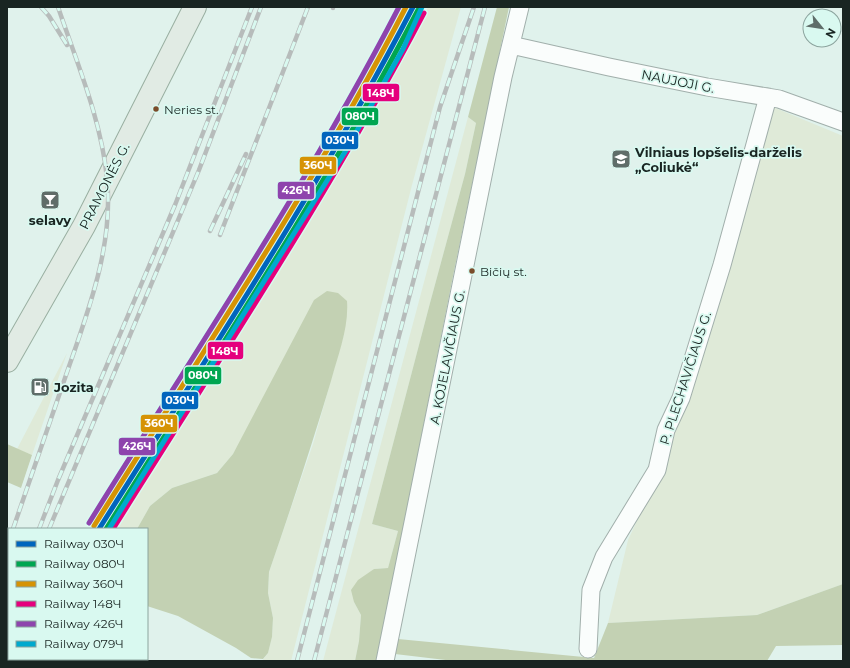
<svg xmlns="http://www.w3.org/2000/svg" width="850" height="668" font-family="Montserrat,sans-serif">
<rect width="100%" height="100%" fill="#e0f2ec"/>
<path fill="#dfead8" d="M428,7H461L412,185L291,661H262L268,653L272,637L273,618L268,593L269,572L313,444L344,334L242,439L233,454L217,473L172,488L150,506L137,529H115C176,433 237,338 297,242C344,165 390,88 428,7Z
M773,107L843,136V584L757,615L608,623L628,540L663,465Z
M468,117L476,123L465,174L430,303L372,524L398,531L388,568L374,569L354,602L361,615L359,641L355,661H323Z
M67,353L32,455L17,449Z"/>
<path fill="#c3d1b3" d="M497,7H509L453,276L377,661H355L359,641L361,615L354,602L351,590L358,580L374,569L388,568L398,531L372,524L430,303L465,174L476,123L468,117Z
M327,291L338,293L347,301C349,328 338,355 331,381C312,445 291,508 269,572L268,593L273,618L272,637L268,653L263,659L251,658L236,648L178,616L147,606V529H137L150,506L172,488L217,473L233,454L314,300Z
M7,444L32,455L21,488L7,482Z
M843,584V645L776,646L767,661H454L395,654L398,639L594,658L608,623L757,615Z"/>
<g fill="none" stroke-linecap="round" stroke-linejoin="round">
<defs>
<path id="minor" d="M511,45L609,67L707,87L779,99L843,122
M588,649L591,590L604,557L657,470L666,430L681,398L722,265L768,97
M121,659L125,661
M69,661L72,659
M385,661L503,77L520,7"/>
<path id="major" d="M7,361L84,226L195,7"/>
</defs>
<use href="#minor" stroke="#a1afab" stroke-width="19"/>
<use href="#major" stroke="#99afa1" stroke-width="24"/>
<use href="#minor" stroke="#fafdfc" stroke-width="17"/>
<use href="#major" stroke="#e1ebe4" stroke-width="22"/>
<defs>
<path id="rail" d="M41,7L49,16L67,45
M333,8V7
M210,231L246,154
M220,235L308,7
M196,391L246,296
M13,529C30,479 48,428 65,378C87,314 114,247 107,178C101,119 77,63 58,7
M39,529L58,480L175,205L252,7
M49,529L199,170L261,7
M106,529L149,450
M7,546L9,540
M7,631L9,626
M297,661L440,107L474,7
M314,661L485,7"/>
</defs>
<use href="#rail" stroke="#b7bcbb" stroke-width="4.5"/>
<use href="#rail" stroke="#d9f9f0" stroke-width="3" stroke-dasharray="9" stroke-linecap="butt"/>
<defs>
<path id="rail-1" d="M99,529C207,357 319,188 413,7"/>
<path id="rail-2" d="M106,529C213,358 325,189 418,10"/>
<path id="rail-3" d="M94,526C201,354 313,187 406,7"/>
<path id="rail-4" d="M113,529C220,358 331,191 424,13"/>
<path id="rail-5" d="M89,523C195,352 307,185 399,7"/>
<path id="rail-6" d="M109,529L345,152L403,49L422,7"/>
</defs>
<use href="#rail-1" stroke="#d9f9f0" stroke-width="8"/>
<use href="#rail-2" stroke="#d9f9f0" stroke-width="8"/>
<use href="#rail-3" stroke="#d9f9f0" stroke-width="8"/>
<use href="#rail-4" stroke="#d9f9f0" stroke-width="8"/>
<use href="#rail-5" stroke="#d9f9f0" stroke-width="8"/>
<use href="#rail-6" stroke="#d9f9f0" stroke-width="8"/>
<use href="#rail-1" stroke="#0065bd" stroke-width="5"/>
<use href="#rail-2" stroke="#00a651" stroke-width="5"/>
<use href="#rail-3" stroke="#d69305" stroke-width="5"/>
<use href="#rail-4" stroke="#e5007d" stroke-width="5"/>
<use href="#rail-5" stroke="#8e44ad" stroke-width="5"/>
<use href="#rail-6" stroke="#00a9ce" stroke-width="5"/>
</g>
<defs>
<symbol id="school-square" viewBox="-11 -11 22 22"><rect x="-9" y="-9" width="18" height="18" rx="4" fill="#5f6d69" stroke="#d9f9f0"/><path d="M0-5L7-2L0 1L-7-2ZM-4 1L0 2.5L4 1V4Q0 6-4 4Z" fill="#fff"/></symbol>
<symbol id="bar-square" viewBox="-11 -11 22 22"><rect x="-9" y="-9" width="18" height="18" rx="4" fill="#5f6d69" stroke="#d9f9f0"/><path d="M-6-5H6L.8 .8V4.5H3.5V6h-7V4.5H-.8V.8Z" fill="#fff"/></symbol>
<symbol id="fuel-square" viewBox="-11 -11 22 22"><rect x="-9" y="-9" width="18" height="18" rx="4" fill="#5f6d69" stroke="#d9f9f0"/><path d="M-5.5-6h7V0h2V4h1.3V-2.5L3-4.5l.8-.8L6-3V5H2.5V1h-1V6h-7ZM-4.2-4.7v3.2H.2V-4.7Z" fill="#fff"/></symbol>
</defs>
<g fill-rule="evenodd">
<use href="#school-square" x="610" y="148" width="22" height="22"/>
<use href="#bar-square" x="39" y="189" width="22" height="22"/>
<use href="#fuel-square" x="29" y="376" width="22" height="22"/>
</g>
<g fill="#7a4b2a" stroke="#d9f9f0" stroke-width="1.5">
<circle cx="156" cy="109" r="3.5"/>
<circle cx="472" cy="271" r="3.5"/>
</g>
<g text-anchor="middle" stroke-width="3.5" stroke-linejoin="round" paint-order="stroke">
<g font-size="12" fill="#192522" stroke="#d9f9f0" text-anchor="start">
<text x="164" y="114">Neries st.</text>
<text x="480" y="276">Bičių st.</text>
</g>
<g font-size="13" fill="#192522" stroke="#d9f9f0">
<text transform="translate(678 81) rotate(11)" y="5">NAUJOJI G.</text>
<text transform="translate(104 186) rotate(-63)" y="5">PRAMONĖS G.</text>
<text transform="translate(447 357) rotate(-79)" y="5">A. KOJELAVIČIAUS G.</text>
<text transform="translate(685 378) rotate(-72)" y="5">P. PLECHAVIČIAUS G.</text>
</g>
<g font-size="13" font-weight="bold" fill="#192522" stroke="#d9f9f0" text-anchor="start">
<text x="635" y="157">Vilniaus lopšelis-darželis<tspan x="635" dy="15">„Coliukė“</tspan></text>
<text x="50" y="225" text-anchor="middle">selavy</text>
<text x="54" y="392">Jozita</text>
</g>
</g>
<g stroke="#d9f9f0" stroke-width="1.5">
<rect x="362" y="83" width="38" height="19" rx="4" fill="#e5007d"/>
<rect x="341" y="107" width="38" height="19" rx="4" fill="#00a651"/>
<rect x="321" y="131" width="38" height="19" rx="4" fill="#0065bd"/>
<rect x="299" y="156" width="38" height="19" rx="4" fill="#d69305"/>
<rect x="277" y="181" width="38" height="19" rx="4" fill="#8e44ad"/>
<rect x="207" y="341" width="37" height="19" rx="4" fill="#e5007d"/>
<rect x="184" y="366" width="38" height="19" rx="4" fill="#00a651"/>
<rect x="161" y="391" width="38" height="19" rx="4" fill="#0065bd"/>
<rect x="140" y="414" width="38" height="19" rx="4" fill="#d69305"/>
<rect x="118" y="437" width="38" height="19" rx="4" fill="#8e44ad"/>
</g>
<g font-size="11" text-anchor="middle" font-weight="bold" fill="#fff">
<text x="381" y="97">148Ч</text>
<text x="360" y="120">080Ч</text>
<text x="340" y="144">030Ч</text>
<text x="318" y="169">360Ч</text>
<text x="296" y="194">426Ч</text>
<text x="225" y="355">148Ч</text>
<text x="203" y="379">080Ч</text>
<text x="180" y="404">030Ч</text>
<text x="159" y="427">360Ч</text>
<text x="137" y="450">426Ч</text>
</g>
<rect width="850" height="668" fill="none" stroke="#192522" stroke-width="16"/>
<rect x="8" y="528" width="140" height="132" fill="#d9f9f0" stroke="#8ca49e"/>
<rect x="16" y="541" width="20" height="6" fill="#0065bd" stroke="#8ca49e"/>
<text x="44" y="548" font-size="12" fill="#192522">Railway 030Ч</text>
<rect x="16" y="561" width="20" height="6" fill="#00a651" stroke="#8ca49e"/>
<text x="44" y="568" font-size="12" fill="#192522">Railway 080Ч</text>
<rect x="16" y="581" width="20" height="6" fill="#d69305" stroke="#8ca49e"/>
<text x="44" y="588" font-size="12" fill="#192522">Railway 360Ч</text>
<rect x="16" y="601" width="20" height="6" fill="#e5007d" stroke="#8ca49e"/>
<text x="44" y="608" font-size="12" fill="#192522">Railway 148Ч</text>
<rect x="16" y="621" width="20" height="6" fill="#8e44ad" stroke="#8ca49e"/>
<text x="44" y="628" font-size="12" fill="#192522">Railway 426Ч</text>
<rect x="16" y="641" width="20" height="6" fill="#00a9ce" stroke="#8ca49e"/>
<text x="44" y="648" font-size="12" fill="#192522">Railway 079Ч</text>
<g transform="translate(822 28) rotate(120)"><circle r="19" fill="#d9f9f0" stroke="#8ca49e"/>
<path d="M0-3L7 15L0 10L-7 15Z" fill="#5f6d69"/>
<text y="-6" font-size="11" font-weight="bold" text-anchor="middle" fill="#192522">N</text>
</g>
</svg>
